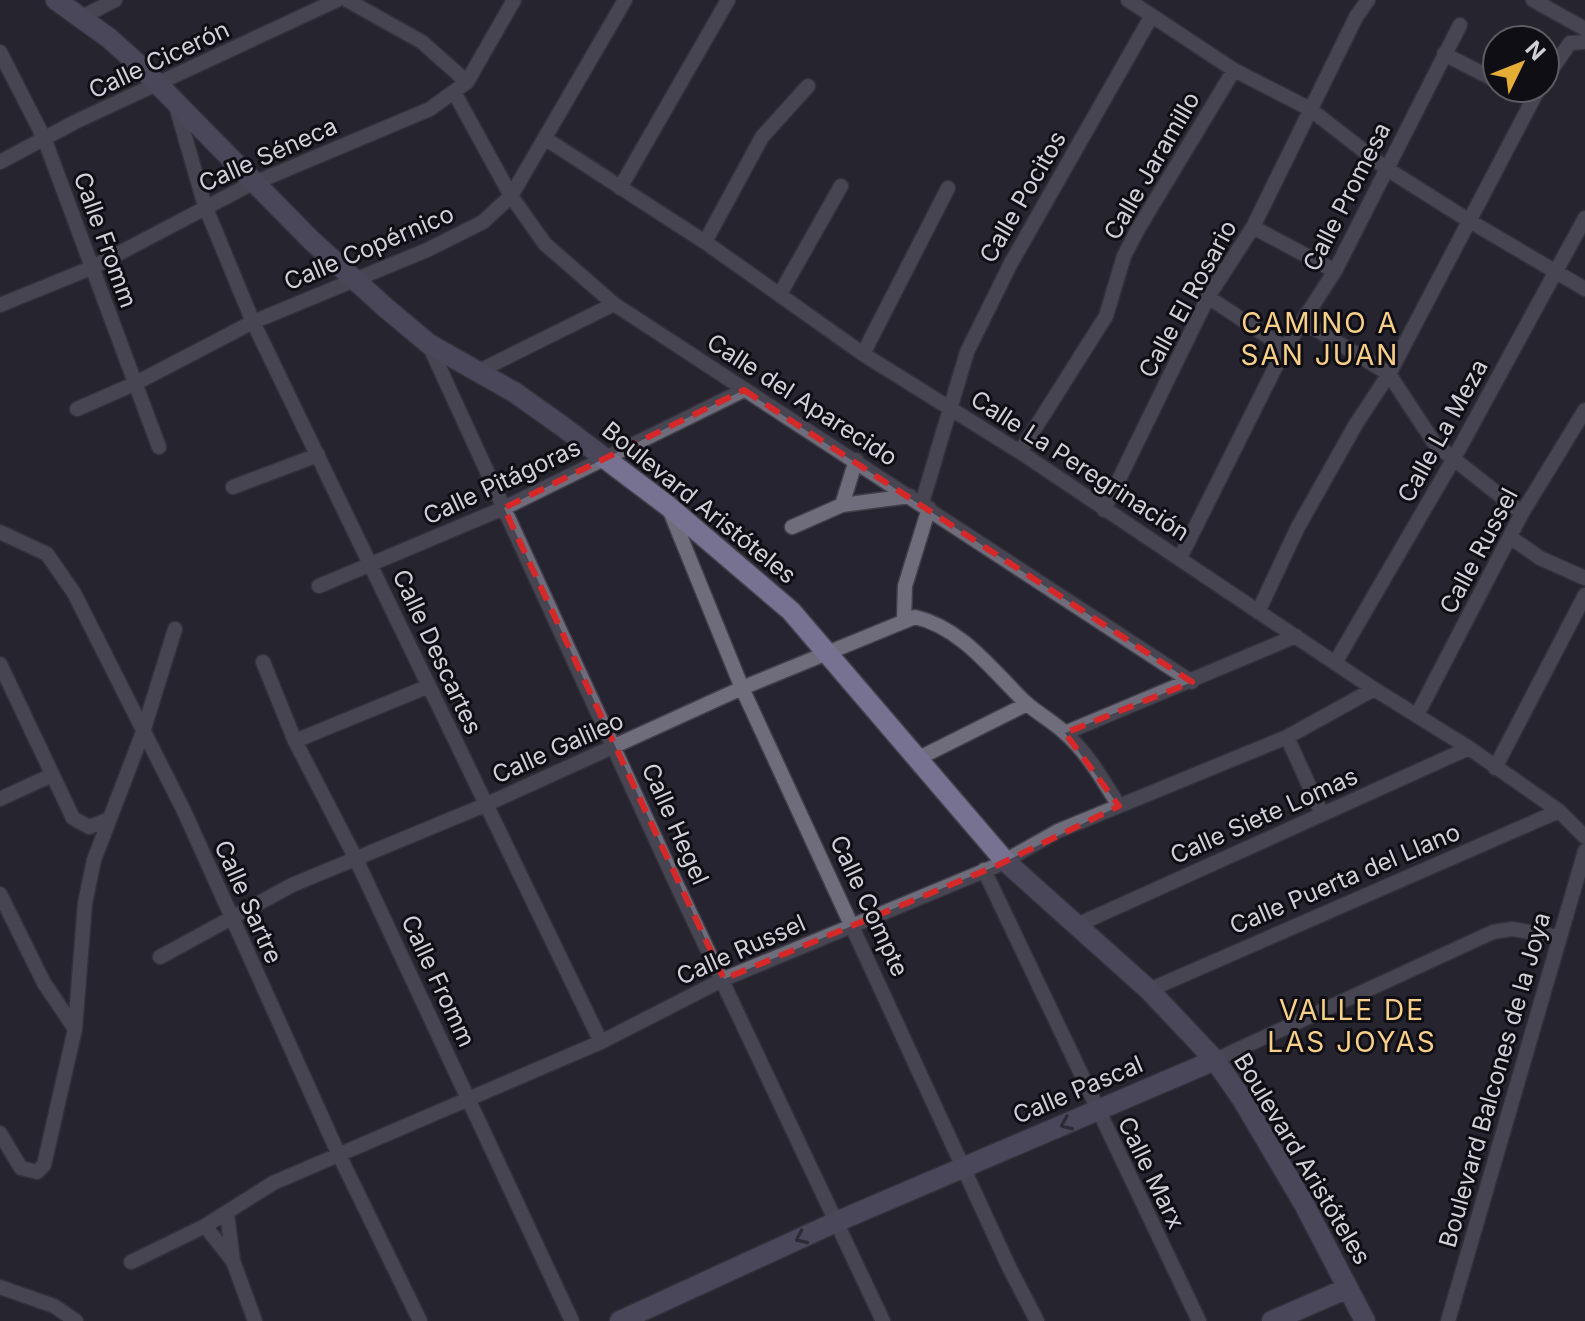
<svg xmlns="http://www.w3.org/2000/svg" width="1585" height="1321" font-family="Inter,sans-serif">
<rect width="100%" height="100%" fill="#262430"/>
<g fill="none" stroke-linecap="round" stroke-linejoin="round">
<defs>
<path id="street" d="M347,0L422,42L467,82
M1128,0L1234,70L1310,109L1387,169L1468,220L1585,289
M1533,0L1585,29
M82,17L115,0
M0,52L44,138L159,447
M1444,54L1497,81
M1545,79L1570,43L1585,42
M1511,88L1532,99
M454,92L511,196L545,244L614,304L1192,682
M176,106L205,206L253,322L601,1042
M546,139L705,242L863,354L1020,452L1374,689L1469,748L1559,811L1585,837
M0,162L75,122L337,0
M620,188L728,0
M1253,227L1335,271
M705,242L762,137L808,86
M780,294L841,186
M1208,297L1285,348
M0,305L91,268L247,186L430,109L467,82L514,0
M1304,322L1389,374L1435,444L1522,513
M429,345L673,877L883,1321
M863,354L948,188
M477,372L614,304
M77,409L134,384L253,322L427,250L483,222L511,196L625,0
M1020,452L1106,316L1124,256L1138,229L1234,70
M233,487L318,455
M922,503L967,352L1011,263L1151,17
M842,505L856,460
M668,506L742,688L1009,1267L1037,1321
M1104,510L1208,297L1253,227L1356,17L1368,0
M792,527L842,505L910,496
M0,532L47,554L74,593L184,811L339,1155L420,1321
M1510,537L1540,558L1585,578
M1180,558L1285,348L1335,271L1460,25
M319,586L504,508L744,390
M1258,612L1298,527L1356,424L1389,374L1539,88
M904,619L905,586L929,508
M263,662L295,741L356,859L572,1321
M1335,663L1453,460L1585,218
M0,664L73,818L89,827L107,820
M1417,715L1522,513L1585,410
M1065,733L1296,636
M1287,737L1322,814
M295,741L429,686
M917,759L1027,704
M1495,768L1585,595
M0,799L52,775
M984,870L1199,1321
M0,894L44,983L75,1029
M1077,925L1469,748
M160,957L292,885L485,805L742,688L915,617C962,628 992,670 1025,702C1037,713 1052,721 1064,732C1087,752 1103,780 1119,806
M1149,990L1559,811
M1215,1060L1493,932L1512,929L1558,937
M0,1133L21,1168L37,1172L44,1165L75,1029L85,903L94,860L143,732L175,629
M227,1213L233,1261L255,1321
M205,1226L232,1260
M131,1262L205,1226L273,1183L601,1042L724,979L996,866L1058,831L1287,737L1374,689
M0,1287L54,1306L76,1321
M1448,1321L1585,851"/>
<path id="secondary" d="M56,0L109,38L139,65L311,240L386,308L429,344L514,392L562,426L668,506L791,611L1005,861L1149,990L1215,1060L1242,1099L1304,1204L1365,1321
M620,1321L836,1222L1215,1060
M1272,1321L1348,1288"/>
</defs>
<use href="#street" stroke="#41404a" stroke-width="17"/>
<use href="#secondary" stroke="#41404a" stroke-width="23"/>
<use href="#street" stroke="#6f6d7b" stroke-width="14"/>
<use href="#secondary" stroke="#777291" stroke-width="20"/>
</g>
<defs><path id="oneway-chevron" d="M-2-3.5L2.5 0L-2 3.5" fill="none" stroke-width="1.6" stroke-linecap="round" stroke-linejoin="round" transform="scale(2)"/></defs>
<g stroke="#333140">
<use href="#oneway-chevron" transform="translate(1066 1124) rotate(157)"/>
<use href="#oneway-chevron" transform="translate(801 1238) rotate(155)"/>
</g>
<path d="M0 0H1585V1321H0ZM744,390L1192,682L1065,733L1119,806L996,866L724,979L504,508Z" fill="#262430" fill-opacity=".55" fill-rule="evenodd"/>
<path fill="none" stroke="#d62828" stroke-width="6" stroke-dasharray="16 10" stroke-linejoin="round" d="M744,390L1192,682L1065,733L1119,806L996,866L724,979L504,508Z"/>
<g text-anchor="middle" stroke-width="6" stroke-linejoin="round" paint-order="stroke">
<g font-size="24" fill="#d1d0d8" stroke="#0f0e14">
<text transform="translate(159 60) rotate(-25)" y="8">Calle Cicerón</text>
<text transform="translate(268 155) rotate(-24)" y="8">Calle Séneca</text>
<text transform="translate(1152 166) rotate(-60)" y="8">Calle Jaramillo</text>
<text transform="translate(1023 197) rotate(-60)" y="8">Calle Pocitos</text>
<text transform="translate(1347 197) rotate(-63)" y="8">Calle Promesa</text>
<text transform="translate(105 240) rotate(70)" y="8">Calle Fromm</text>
<text transform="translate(369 248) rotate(-23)" y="8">Calle Copérnico</text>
<text transform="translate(1188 299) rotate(-61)" y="8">Calle El Rosario</text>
<text transform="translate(802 400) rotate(33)" y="8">Calle del Aparecido</text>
<text transform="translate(1443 431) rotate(-61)" y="8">Calle La Meza</text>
<text transform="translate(1080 466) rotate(33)" y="8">Calle La Peregrinación</text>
<text transform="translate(502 482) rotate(-25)" y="8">Calle Pitágoras</text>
<text transform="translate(699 503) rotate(39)" y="8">Boulevard Aristóteles</text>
<text transform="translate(1479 551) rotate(-62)" y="8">Calle Russel</text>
<text transform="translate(437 652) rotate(65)" y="8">Calle Descartes</text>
<text transform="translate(558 748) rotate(-24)" y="8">Calle Galileo</text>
<text transform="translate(1264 816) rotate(-24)" y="8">Calle Siete Lomas</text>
<text transform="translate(675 824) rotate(66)" y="8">Calle Hegel</text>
<text transform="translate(1345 879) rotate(-23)" y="8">Calle Puerta del Llano</text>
<text transform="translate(248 902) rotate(66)" y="8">Calle Sartre</text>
<text transform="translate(869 906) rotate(65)" y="8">Calle Compte</text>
<text transform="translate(741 950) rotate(-24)" y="8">Calle Russel</text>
<text transform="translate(438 981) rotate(65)" y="8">Calle Fromm</text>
<text transform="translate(1495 1080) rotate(-74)" y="8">Boulevard Balcones de la Joya</text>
<text transform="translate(1078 1090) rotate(-23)" y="8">Calle Pascal</text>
<text transform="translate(1302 1159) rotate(59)" y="8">Boulevard Aristóteles</text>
<text transform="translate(1151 1173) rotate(64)" y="8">Calle Marx</text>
</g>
<g font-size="28" letter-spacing="2" fill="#f7cf88" stroke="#0f0e14">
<text x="1320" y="333">CAMINO A<tspan x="1320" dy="32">SAN JUAN</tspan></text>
<text x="1352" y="1020">VALLE DE<tspan x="1352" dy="32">LAS JOYAS</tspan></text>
</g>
</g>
<g transform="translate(1521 64) rotate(47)"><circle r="38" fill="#0f0e14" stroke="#5d5c62" stroke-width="2"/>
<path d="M0-6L14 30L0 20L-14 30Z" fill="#e6ad36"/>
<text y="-12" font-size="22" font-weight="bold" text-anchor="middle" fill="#d1d0d8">N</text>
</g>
</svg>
